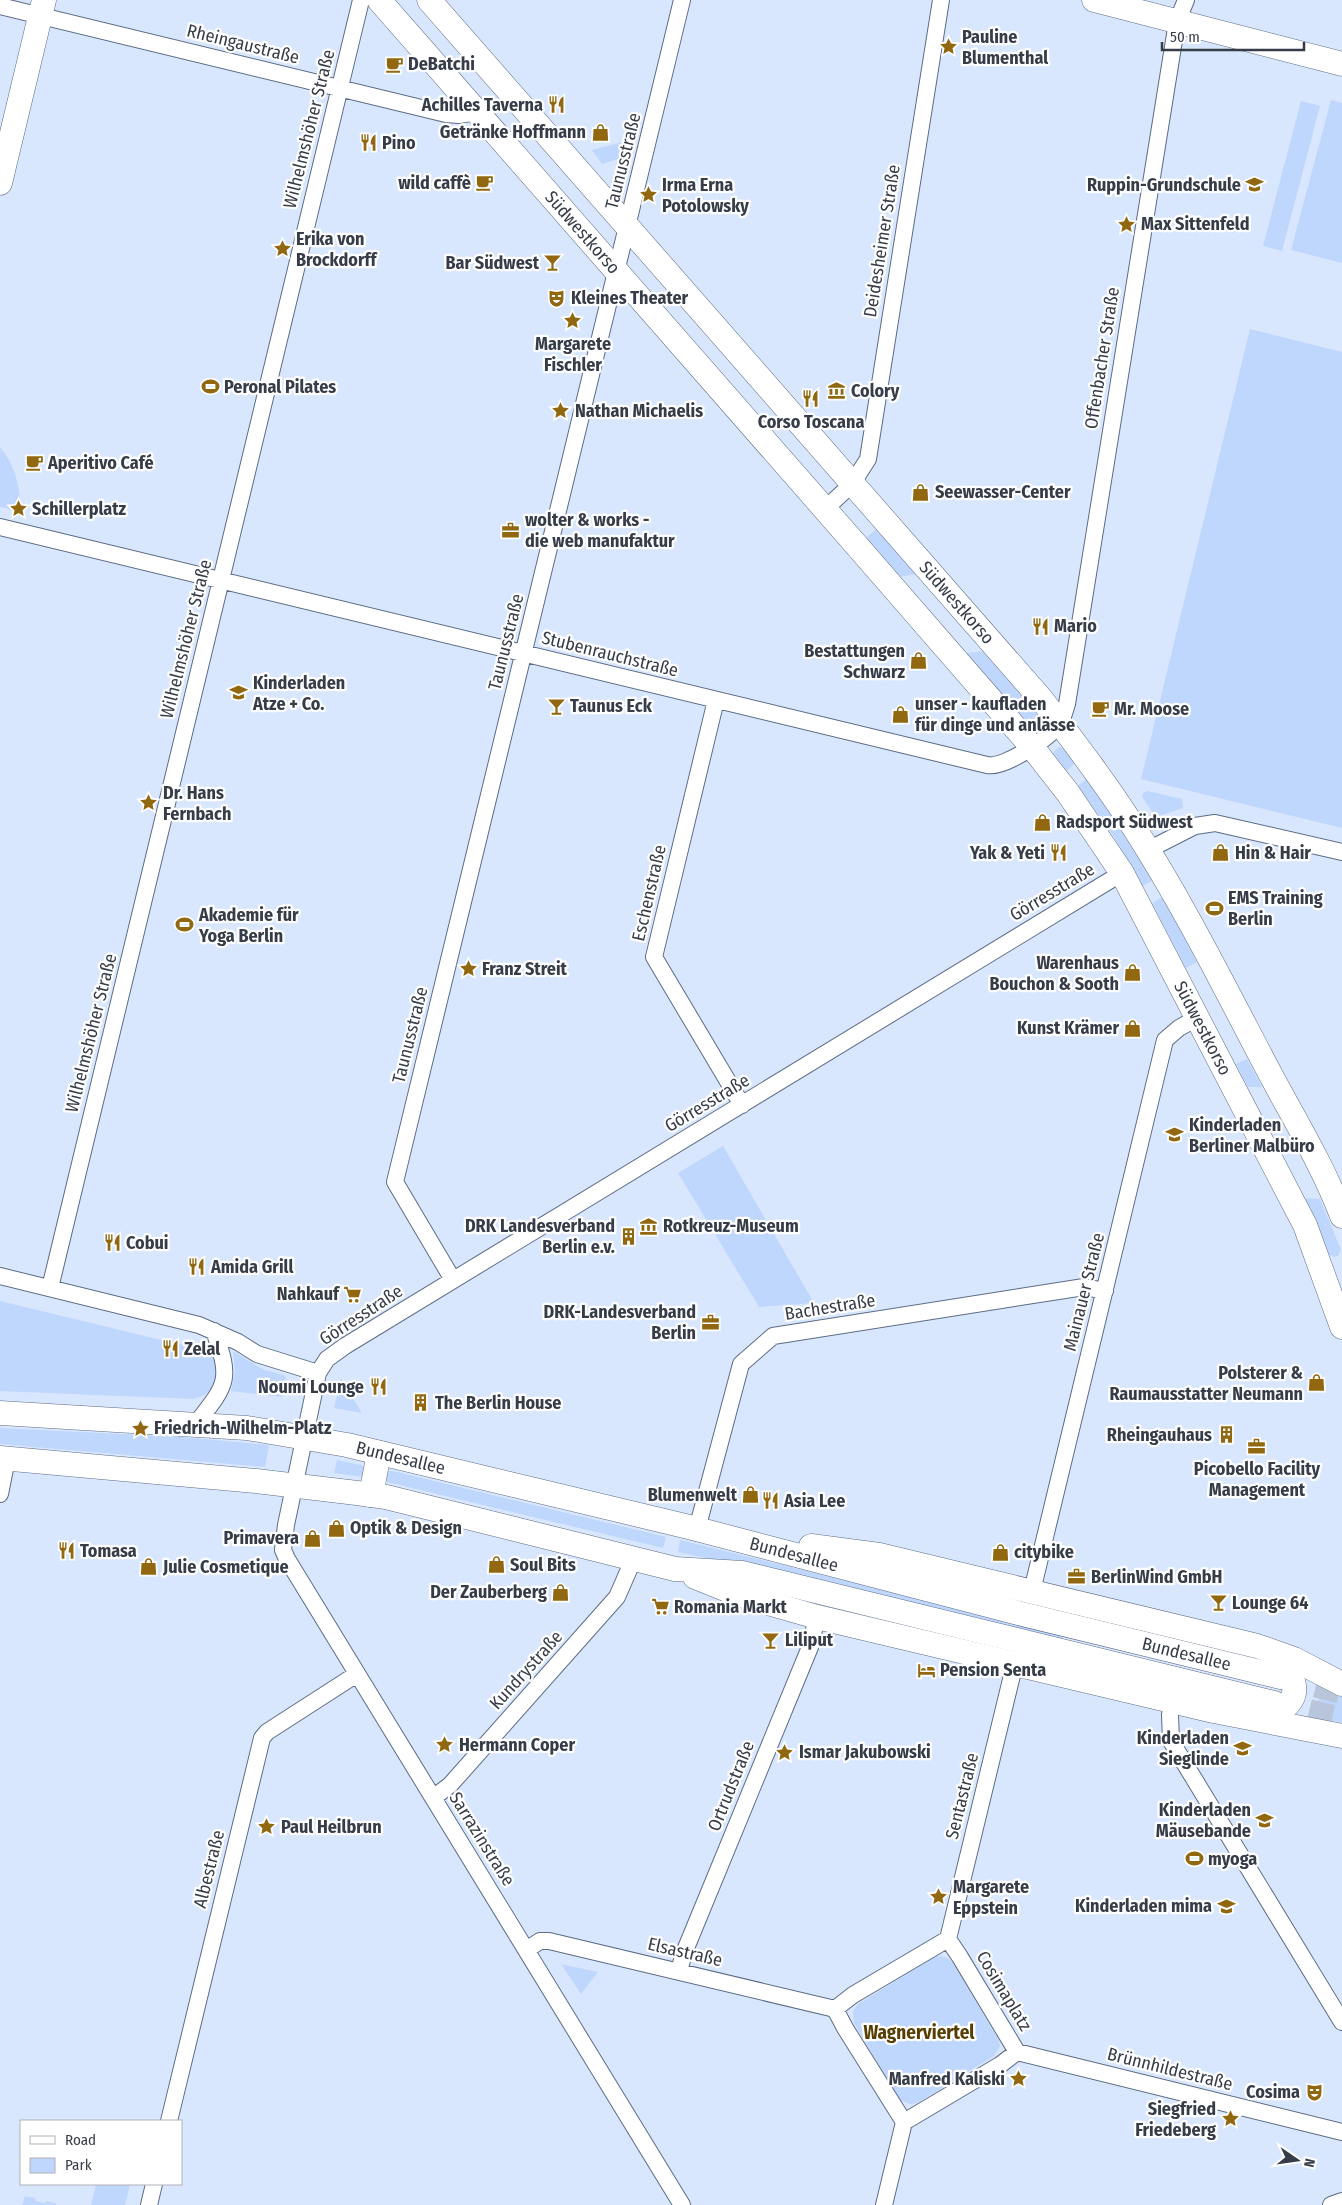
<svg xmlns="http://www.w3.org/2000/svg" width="1342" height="2205" font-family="'Fira Sans Condensed',sans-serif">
<rect width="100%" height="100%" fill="#d9e7fe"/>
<path fill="#bfd6fd" d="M1331,100L1342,103V263L1291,250Z
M1301,101L1320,106L1282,251L1263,246Z
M630,140L627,156L602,164L592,150Z
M1250,329L1342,352V828L1141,779Z
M0,447C14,464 22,488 19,509L15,510L0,507Z
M876,529L916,574L899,577L866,538Z
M983,651L1038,715L1034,718L1037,724L1031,726L1027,723L967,653Z
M1058,747L1063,748L1075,763L1067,771L1053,753Z
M1087,778L1153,880L1143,886L1112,834L1078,786Z
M1148,791L1182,799L1183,808L1156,817L1142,797L1143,793Z
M1163,897L1197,962L1186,968L1152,903Z
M1247,1059L1262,1087H1248L1236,1064Z
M723,1146L814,1303L759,1307L678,1173Z
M1305,1198L1320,1199L1341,1250L1338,1256L1334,1257L1328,1254Z
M0,1301L178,1344L202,1347L213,1354C220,1376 218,1393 193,1399L0,1391Z
M233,1351L262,1369L286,1376L282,1397L231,1391L235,1373Z
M341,1378L362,1413L334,1408Z
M0,1428L181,1437L269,1445L265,1467L0,1444Z
M337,1460L365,1466L364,1477L334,1473Z
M386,1471H393L666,1537L663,1548L387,1482Z
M680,1540L1064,1634L1062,1641L785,1575L678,1552Z
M1323,1684L1342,1693V1722L1314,1719Z
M940,1956L948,1958L952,1962L998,2039L1000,2046L994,2056L917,2103L910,2104L900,2100L854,2023L853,2012L858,2004L935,1957Z
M561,1964L598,1972L581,1994Z
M101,2184H130L125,2205H91L96,2185L101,2186Z
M25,2196L35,2198V2201L45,2203L46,2201L56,2203V2205H22Z"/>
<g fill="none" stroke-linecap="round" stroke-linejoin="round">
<path stroke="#b8c5da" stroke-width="24" stroke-dasharray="24 12" stroke-linecap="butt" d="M1281,1677L1342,1692
M1274,1703L1342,1719"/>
<defs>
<path id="street" d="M0,6L446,114L459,115L476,112
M825,509L852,484L868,459L941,0
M0,527L987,765C1004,769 1051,737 1060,723C1063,718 1065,710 1067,704L1177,22L1186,0
M716,700L654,957L742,1105
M1148,850L1195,826L1215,823L1342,852
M0,1276L199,1325L238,1342L257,1354L318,1373
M453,1280L395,1182L682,0
M50,1288L361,0
M195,1425C227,1384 232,1381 214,1331
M0,1494L7,1459
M697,1529L741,1364L773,1336L1084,1287L1105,1291
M1032,1591L1165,1040L1179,1028L1197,1018
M1173,1701L1170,1715L1171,1741L1342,2022
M433,1798L450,1785L617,1597L634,1558
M948,1939L960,1957L1017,2052L1000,2065L904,2122L845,2028L835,2009L853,1995Z
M948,1939L1015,1663
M526,1950L540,1941H549L835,2009
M679,1971L684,1953L810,1647L817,1617
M1017,2052L1342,2132
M169,2121L262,1738L267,1732L357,1674
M149,2205L154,2184
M682,2205L287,1559L283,1550L286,1525L318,1373L327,1359L345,1346L1122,873
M884,2205L904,2122
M1331,2205L1342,2201"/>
<g id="secondary">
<path id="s1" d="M379,0L858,547L1032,747L1068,793L1122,873L1295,1206L1305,1225L1342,1327"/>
<path id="s2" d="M429,0L1042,700C1074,742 1105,782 1133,826C1182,902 1223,984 1265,1064C1291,1114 1322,1163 1342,1216"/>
<path d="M1094,0L1342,64"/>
<path d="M0,183L44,0"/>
<path id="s3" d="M0,1413L247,1428L347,1445L689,1527L1018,1613L1281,1677"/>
<path d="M0,1458L256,1481L357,1493L386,1497L675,1569L742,1573L1274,1703"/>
<path d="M371,1495L379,1453"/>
<path d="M811,1546L879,1555L1257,1646L1294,1659L1342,1684"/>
<path d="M695,1577L737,1594L817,1617L1214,1711L1342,1736"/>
<path d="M1266,1720C1299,1701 1301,1692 1283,1658"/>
</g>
</defs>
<use href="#street" stroke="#5c6c85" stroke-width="18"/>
<use href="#secondary" stroke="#5c6c85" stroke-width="25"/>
<use href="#street" stroke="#fff" stroke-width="16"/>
<use href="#secondary" stroke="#fff" stroke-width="24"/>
</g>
<defs>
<symbol id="sight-bare" viewBox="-9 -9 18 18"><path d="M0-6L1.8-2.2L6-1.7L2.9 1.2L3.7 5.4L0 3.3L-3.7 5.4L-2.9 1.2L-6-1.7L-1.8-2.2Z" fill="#916810" stroke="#fff" stroke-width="2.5" paint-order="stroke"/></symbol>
<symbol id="cafe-bare" viewBox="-9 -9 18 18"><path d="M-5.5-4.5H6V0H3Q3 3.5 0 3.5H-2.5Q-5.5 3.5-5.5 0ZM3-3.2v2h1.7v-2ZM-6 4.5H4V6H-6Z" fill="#916810" stroke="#fff" stroke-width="2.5" paint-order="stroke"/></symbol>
<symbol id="restaurant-bare" viewBox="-9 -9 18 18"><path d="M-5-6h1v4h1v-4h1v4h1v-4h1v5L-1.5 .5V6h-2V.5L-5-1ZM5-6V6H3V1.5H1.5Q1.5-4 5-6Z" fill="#916810" stroke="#fff" stroke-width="2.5" paint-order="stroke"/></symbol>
<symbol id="shop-bare" viewBox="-9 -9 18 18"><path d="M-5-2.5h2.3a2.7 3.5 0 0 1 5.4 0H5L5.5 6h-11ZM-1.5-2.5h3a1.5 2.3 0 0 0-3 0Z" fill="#916810" stroke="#fff" stroke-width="2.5" paint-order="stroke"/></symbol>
<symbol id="school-bare" viewBox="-9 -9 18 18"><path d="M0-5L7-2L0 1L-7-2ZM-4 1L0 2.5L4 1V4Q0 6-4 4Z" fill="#916810" stroke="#fff" stroke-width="2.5" paint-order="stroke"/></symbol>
<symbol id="bar-bare" viewBox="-9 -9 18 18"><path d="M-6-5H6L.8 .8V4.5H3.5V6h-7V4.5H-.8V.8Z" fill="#916810" stroke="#fff" stroke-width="2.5" paint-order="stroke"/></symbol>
<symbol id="theatre-bare" viewBox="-9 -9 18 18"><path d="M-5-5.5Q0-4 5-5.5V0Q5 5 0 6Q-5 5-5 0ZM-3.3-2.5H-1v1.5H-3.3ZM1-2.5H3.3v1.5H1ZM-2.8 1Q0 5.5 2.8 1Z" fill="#916810" stroke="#fff" stroke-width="2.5" paint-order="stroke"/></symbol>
<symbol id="stadium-bare" viewBox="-9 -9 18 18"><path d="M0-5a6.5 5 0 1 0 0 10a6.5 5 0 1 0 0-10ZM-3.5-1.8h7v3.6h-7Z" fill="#916810" stroke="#fff" stroke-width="2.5" paint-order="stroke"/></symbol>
<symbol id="museum-bare" viewBox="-9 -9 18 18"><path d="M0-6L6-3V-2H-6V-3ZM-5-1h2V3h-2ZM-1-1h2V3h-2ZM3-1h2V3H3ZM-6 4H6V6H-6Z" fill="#916810" stroke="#fff" stroke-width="2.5" paint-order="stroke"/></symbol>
<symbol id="office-bare" viewBox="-9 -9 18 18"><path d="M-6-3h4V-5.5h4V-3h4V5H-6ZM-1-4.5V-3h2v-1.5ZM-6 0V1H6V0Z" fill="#916810" stroke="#fff" stroke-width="2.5" paint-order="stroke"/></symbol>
<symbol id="building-bare" viewBox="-9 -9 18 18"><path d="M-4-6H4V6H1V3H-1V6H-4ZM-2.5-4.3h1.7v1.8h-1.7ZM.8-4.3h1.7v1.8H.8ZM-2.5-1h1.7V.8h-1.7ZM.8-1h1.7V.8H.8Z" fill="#916810" stroke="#fff" stroke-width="2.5" paint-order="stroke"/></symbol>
<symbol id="supermarket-bare" viewBox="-9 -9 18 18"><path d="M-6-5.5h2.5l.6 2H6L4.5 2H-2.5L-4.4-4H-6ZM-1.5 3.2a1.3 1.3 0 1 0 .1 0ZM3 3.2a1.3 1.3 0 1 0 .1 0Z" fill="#916810" stroke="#fff" stroke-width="2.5" paint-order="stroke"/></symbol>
<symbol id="hotel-bare" viewBox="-9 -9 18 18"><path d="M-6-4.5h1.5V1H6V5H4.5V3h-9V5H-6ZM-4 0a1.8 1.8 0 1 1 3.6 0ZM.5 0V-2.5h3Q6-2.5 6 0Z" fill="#916810" stroke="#fff" stroke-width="2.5" paint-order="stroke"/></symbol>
</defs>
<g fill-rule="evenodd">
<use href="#sight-bare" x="936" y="34" width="25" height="25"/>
<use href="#cafe-bare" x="382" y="52" width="25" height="25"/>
<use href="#restaurant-bare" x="544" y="92" width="25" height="25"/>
<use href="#shop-bare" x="588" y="120" width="25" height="25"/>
<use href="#restaurant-bare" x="356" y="130" width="25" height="25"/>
<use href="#cafe-bare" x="472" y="170" width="25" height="25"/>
<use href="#school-bare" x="1242" y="172" width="25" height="25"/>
<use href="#sight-bare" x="636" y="182" width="25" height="25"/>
<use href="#sight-bare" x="1114" y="212" width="25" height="25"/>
<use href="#sight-bare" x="270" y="236" width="25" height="25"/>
<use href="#bar-bare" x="540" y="250" width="25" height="25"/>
<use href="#theatre-bare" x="544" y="286" width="25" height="25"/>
<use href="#sight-bare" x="560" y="308" width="25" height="25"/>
<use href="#stadium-bare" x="198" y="374" width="25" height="25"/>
<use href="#museum-bare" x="824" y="378" width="25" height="25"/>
<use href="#restaurant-bare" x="798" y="386" width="25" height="25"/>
<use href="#sight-bare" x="548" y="398" width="25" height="25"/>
<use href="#cafe-bare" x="22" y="450" width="25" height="25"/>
<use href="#shop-bare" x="908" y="480" width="25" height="25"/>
<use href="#sight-bare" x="6" y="496" width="25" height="25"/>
<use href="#office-bare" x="498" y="518" width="25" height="25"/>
<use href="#restaurant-bare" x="1028" y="614" width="25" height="25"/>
<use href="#shop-bare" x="906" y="648" width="25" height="25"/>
<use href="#school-bare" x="226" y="680" width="25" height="25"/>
<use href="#bar-bare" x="544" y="694" width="25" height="25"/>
<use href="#cafe-bare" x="1088" y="696" width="25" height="25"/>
<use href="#shop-bare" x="888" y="702" width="25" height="25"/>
<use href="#sight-bare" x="136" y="790" width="25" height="25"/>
<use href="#shop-bare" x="1030" y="810" width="25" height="25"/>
<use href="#restaurant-bare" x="1046" y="840" width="25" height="25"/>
<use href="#shop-bare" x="1208" y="840" width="25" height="25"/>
<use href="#stadium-bare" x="1202" y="896" width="25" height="25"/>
<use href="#stadium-bare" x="172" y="912" width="25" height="25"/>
<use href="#sight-bare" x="456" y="956" width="25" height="25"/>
<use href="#shop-bare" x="1120" y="960" width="25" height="25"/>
<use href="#shop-bare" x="1120" y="1016" width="25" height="25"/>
<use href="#school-bare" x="1162" y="1122" width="25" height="25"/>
<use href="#museum-bare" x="636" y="1214" width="25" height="25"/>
<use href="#building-bare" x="616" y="1224" width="25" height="25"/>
<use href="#restaurant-bare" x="100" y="1230" width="25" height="25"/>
<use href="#restaurant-bare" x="184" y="1254" width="25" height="25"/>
<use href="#supermarket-bare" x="340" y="1282" width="25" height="25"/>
<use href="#office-bare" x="698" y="1310" width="25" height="25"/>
<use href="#restaurant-bare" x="158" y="1336" width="25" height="25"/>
<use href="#shop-bare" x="1304" y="1370" width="25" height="25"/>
<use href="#restaurant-bare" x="366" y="1374" width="25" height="25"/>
<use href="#building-bare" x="408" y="1390" width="25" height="25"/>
<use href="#sight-bare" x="128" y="1416" width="25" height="25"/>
<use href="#building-bare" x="1214" y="1422" width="25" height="25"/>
<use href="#office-bare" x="1244" y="1434" width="25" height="25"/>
<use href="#shop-bare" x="738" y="1482" width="25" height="25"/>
<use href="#restaurant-bare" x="758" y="1488" width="25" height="25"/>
<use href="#shop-bare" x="324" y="1516" width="25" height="25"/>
<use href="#shop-bare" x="300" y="1526" width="25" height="25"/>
<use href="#restaurant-bare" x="54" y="1538" width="25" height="25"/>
<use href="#shop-bare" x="988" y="1540" width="25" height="25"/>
<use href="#shop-bare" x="484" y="1552" width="25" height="25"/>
<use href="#shop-bare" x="136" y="1554" width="25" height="25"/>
<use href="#office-bare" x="1064" y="1564" width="25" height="25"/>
<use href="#shop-bare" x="548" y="1580" width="25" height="25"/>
<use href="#bar-bare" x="1206" y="1590" width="25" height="25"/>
<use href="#supermarket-bare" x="648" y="1594" width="25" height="25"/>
<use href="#bar-bare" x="758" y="1628" width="25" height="25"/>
<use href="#hotel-bare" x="914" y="1658" width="25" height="25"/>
<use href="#sight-bare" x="432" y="1732" width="25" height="25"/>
<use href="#school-bare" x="1230" y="1736" width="25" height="25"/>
<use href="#sight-bare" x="772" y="1740" width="25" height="25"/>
<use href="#school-bare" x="1252" y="1808" width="25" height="25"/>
<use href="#sight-bare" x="254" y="1814" width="25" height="25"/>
<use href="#stadium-bare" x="1182" y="1846" width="25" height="25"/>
<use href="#sight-bare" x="926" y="1884" width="25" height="25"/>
<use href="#school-bare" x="1214" y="1894" width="25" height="25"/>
<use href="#sight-bare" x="1006" y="2066" width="25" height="25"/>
<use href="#theatre-bare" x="1302" y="2080" width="25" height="25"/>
<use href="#sight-bare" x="1218" y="2106" width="25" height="25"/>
</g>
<g text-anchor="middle" stroke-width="4.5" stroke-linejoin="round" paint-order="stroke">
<g font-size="18" font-weight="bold" fill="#363c48" stroke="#fff" text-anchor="start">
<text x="962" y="43">Pauline<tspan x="962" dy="21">Blumenthal</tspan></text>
<text x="408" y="70">DeBatchi</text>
<text x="543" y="111" text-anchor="end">Achilles Taverna</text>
<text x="586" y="138" text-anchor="end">Getränke Hoffmann</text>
<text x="382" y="149">Pino</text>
<text x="471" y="189" text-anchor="end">wild caffè</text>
<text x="662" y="191">Irma Erna<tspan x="662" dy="21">Potolowsky</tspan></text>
<text x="1241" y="191" text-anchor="end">Ruppin-Grundschule</text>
<text x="1141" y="230">Max Sittenfeld</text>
<text x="296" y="245">Erika von<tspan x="296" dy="21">Brockdorff</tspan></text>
<text x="539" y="269" text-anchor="end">Bar Südwest</text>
<text x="571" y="304">Kleines Theater</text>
<text x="573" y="350" text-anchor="middle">Margarete<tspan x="573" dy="21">Fischler</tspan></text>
<text x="224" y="393">Peronal Pilates</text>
<text x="851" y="397">Colory</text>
<text x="575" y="417">Nathan Michaelis</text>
<text x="811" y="428" text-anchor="middle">Corso Toscana</text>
<text x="48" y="469">Aperitivo Café</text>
<text x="935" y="498">Seewasser-Center</text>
<text x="32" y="515">Schillerplatz</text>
<text x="525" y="526">wolter &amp; works -<tspan x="525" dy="21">die web manufaktur</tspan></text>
<text x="1054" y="632">Mario</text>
<text x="905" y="657" text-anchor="end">Bestattungen<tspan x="905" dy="21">Schwarz</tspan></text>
<text x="253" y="689">Kinderladen<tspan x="253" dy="21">Atze + Co.</tspan></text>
<text x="915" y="710">unser - kaufladen<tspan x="915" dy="21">für dinge und anlässe</tspan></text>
<text x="570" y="712">Taunus Eck</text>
<text x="1114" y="715">Mr. Moose</text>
<text x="163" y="799">Dr. Hans<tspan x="163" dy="21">Fernbach</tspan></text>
<text x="1056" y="828">Radsport Südwest</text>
<text x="1045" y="859" text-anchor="end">Yak &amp; Yeti</text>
<text x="1235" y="859">Hin &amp; Hair</text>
<text x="1228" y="904">EMS Training<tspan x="1228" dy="21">Berlin</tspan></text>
<text x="199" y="921">Akademie für<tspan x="199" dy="21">Yoga Berlin</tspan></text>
<text x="1119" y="969" text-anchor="end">Warenhaus<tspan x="1119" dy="21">Bouchon &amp; Sooth</tspan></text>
<text x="482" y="975">Franz Streit</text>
<text x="1119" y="1034" text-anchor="end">Kunst Krämer</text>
<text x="1189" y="1131">Kinderladen<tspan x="1189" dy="21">Berliner Malbüro</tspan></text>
<text x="615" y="1232" text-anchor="end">DRK Landesverband<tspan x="615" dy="21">Berlin e.v.</tspan></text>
<text x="663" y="1232">Rotkreuz-Museum</text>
<text x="126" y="1249">Cobui</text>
<text x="211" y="1273">Amida Grill</text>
<text x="339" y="1300" text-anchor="end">Nahkauf</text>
<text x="696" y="1318" text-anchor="end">DRK-Landesverband<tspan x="696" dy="21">Berlin</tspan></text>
<text x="184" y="1355">Zelal</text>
<text x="1303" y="1379" text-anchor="end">Polsterer &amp;<tspan x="1303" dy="21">Raumausstatter Neumann</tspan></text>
<text x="364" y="1393" text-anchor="end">Noumi Lounge</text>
<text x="435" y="1409">The Berlin House</text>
<text x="154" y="1434">Friedrich-Wilhelm-Platz</text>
<text x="1212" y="1441" text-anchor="end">Rheingauhaus</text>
<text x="1257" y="1475" text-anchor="middle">Picobello Facility<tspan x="1257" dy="21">Management</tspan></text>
<text x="737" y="1501" text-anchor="end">Blumenwelt</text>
<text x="784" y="1507">Asia Lee</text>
<text x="350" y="1534">Optik &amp; Design</text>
<text x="299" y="1544" text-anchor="end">Primavera</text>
<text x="80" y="1557">Tomasa</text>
<text x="1014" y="1558">citybike</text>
<text x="510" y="1571">Soul Bits</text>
<text x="163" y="1573">Julie Cosmetique</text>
<text x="1091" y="1583">BerlinWind GmbH</text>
<text x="547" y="1598" text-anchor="end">Der Zauberberg</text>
<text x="1232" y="1609">Lounge 64</text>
<text x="674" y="1613">Romania Markt</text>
<text x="785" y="1646">Liliput</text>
<text x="940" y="1676">Pension Senta</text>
<text x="1229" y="1744" text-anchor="end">Kinderladen<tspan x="1229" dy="21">Sieglinde</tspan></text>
<text x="459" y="1751">Hermann Coper</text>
<text x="799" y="1758">Ismar Jakubowski</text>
<text x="1251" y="1816" text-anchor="end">Kinderladen<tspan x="1251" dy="21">Mäusebande</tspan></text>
<text x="281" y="1833">Paul Heilbrun</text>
<text x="1208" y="1865">myoga</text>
<text x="953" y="1893">Margarete<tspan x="953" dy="21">Eppstein</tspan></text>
<text x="1212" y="1912" text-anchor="end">Kinderladen mima</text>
<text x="1005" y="2085" text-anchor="end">Manfred Kaliski</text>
<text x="1300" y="2098" text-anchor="end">Cosima</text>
<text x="1216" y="2115" text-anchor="end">Siegfried<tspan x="1216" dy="21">Friedeberg</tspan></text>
</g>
<g font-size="18" fill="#363c48" stroke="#fff">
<text transform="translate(243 44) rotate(14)" y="6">Rheingaustraße</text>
<text transform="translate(309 129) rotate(-76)" y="6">Wilhelmshöher Straße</text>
<text transform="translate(623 161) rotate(-76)" y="6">Taunusstraße</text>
<text dy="6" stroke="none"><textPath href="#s1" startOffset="309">Südwestkorso</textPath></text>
<text transform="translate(882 241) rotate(-81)" y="6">Deidesheimer Straße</text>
<text transform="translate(1102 358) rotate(-81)" y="6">Offenbacher Straße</text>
<text dy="6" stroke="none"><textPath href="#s2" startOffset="801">Südwestkorso</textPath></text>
<text transform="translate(186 639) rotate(-76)" y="6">Wilhelmshöher Straße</text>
<text transform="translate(506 642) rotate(-76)" y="6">Taunusstraße</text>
<text transform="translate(610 654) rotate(14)" y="6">Stubenrauchstraße</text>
<text transform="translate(1052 892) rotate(-31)" y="6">Görresstraße</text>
<text transform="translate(649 893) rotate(-77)" y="6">Eschenstraße</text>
<text dy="6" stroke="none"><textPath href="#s1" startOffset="1322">Südwestkorso</textPath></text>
<text transform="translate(91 1033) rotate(-76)" y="6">Wilhelmshöher Straße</text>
<text transform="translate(410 1035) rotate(-76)" y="6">Taunusstraße</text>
<text transform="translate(707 1103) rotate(-31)" y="6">Görresstraße</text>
<text transform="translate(1084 1292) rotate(-76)" y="6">Mainauer Straße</text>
<text transform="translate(830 1307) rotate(-9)" y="6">Bachestraße</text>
<text transform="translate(361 1315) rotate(-33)" y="6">Görresstraße</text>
<text dy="6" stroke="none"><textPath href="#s3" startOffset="404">Bundesallee</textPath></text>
<text dy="6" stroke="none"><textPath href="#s3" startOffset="809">Bundesallee</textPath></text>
<text dy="6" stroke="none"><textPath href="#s3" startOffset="1214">Bundesallee</textPath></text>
<text transform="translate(526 1670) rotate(-48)" y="6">Kundrystraße</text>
<text transform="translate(731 1786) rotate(-68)" y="6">Ortrudstraße</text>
<text transform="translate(962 1796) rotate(-76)" y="6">Sentastraße</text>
<text transform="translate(482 1839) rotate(58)" y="6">Sarrazinstraße</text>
<text transform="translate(209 1869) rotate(-76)" y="6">Albestraße</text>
<text transform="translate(685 1952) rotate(13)" y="6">Elsastraße</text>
<text transform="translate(1004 1991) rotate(59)" y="6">Cosimaplatz</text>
<text transform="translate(1170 2069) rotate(14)" y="6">Brünnhildestraße</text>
</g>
<g font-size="19" font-weight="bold" fill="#583d00" stroke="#fff">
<text x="919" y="2039">Wagnerviertel</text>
</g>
</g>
<rect x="20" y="2120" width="162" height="65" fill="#ffffff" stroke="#afb1b6"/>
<rect x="30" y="2136" width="25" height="8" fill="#ffffff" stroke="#afb1b6"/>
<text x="65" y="2145" font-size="15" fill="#363c48">Road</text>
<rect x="30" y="2158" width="25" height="15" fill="#bfd6fd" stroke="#afb1b6"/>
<text x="65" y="2170" font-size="15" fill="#363c48">Park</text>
<g transform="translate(1297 2160) rotate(103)" stroke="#ffffff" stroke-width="4" paint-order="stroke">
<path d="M0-4L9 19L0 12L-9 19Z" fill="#363c48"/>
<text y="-8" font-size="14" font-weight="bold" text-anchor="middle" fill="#363c48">N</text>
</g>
<path d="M1162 42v8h142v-8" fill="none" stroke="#363c48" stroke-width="2.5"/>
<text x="1170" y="42" font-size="15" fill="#363c48" stroke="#ffffff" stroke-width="4" paint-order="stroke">50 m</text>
</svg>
